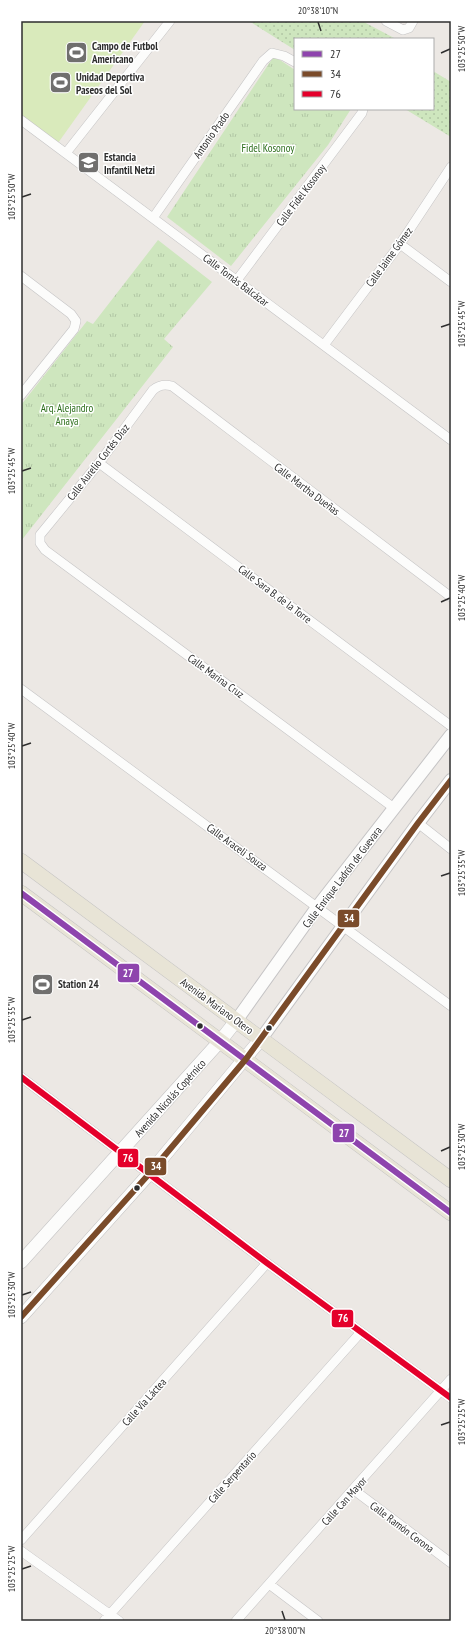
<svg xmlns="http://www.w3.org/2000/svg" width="472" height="1642" font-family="'PT Sans Narrow',sans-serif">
<defs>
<pattern id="grass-dots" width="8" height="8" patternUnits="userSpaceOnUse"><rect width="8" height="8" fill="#cee6be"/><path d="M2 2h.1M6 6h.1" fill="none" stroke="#b1c6a4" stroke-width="1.8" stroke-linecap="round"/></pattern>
<pattern id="park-tufts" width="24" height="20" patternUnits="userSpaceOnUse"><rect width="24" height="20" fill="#cee6be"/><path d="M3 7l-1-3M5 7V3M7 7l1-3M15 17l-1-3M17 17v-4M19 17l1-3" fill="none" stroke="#b1c6a4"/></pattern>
</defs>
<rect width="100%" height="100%" fill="#ece8e4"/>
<path fill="url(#grass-dots)" d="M249,21H362L396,39H295V50Z
M433,71L451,82V137L405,109H433Z"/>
<path fill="url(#park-tufts)" d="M274,56L295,70V109H351L328,145L231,266L167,217Z
M158,240L212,282L164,339L173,347L21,541V405L87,321L93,324Z"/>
<path fill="#d9eabb" d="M21,21H145L58,143L21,115Z"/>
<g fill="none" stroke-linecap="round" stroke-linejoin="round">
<defs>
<path id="minor" d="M386,21L403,30L409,28L413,21
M21,120L451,440
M66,153L170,21
M153,218L263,61L272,53L284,56L295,62
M400,244L451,282
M21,276L71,314L76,321L74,329L21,395
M237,280L362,113L363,109
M324,345L400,244L451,167
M99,463L451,726
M21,689L451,1006
M394,808L45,550L40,543V535L99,463L153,390C159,385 164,384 172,386L451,597
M418,823L451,849
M21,1077L267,1263L451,1398
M354,1490L451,1563
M21,1540L267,1263
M21,1551L119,1621
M269,1584L318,1621
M104,1621L361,1332
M236,1621L451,1379"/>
<path id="tertiary" d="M236,1021L318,906L451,735
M261,1039L418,823L451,780"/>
<path id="secondary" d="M21,1262L221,1040L236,1021
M21,1317L149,1174L261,1039"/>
<path id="primary" d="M21,861L451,1180
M21,893L451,1213"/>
</defs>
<use href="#minor" stroke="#c5c4c5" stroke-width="10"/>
<use href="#tertiary" stroke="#c5c4c5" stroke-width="14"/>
<use href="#secondary" stroke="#c5c4c5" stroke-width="14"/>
<use href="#primary" stroke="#c6c5c4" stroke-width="16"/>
<use href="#minor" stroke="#fcfcfb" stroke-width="9"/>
<use href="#tertiary" stroke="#fcfcfb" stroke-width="12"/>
<use href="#secondary" stroke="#fcfcfb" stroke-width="13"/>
<use href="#primary" stroke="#e8e4d6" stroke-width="15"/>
<defs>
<path id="bus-1" d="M21,893L451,1213"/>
<path id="bus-2" d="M21,1317L149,1174L246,1059L418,823L451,780"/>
<path id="bus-3" d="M21,1077L267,1263L451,1398"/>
</defs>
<use href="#bus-1" stroke="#fff" stroke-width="9"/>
<use href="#bus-2" stroke="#fff" stroke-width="9"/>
<use href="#bus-3" stroke="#fff" stroke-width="9"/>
<use href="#bus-1" stroke="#8e44ad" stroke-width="6"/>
<use href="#bus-2" stroke="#7a4b2a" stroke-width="6"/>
<use href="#bus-3" stroke="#e4002b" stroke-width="6"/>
</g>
<path fill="none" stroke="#2e2e2e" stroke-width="1.5" d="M318,22L321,31M441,53L450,49M22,197L31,194M441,327L450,324M22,471L31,468M441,602L450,598M22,746L31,743M441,876L450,873M22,1020L31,1017M441,1151L450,1147M22,1295L31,1292M441,1425L450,1422M22,1569L31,1566M282,1611L285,1620"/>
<defs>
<symbol id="stadium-square" viewBox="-11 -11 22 22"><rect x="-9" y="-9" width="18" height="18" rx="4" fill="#706f6e" stroke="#fff"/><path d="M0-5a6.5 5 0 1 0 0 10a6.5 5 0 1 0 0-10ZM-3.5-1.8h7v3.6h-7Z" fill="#fff"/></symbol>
<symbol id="school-square" viewBox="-11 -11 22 22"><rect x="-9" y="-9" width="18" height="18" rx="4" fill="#706f6e" stroke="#fff"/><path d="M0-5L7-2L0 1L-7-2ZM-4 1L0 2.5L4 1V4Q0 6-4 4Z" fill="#fff"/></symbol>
</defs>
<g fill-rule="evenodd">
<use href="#stadium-square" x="64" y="40" width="25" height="25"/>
<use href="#stadium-square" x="48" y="70" width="25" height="25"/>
<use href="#school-square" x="76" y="150" width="25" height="25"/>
<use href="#stadium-square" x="30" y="972" width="25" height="25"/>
</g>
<g fill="#2e2e2e" stroke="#fff" stroke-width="1.5">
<circle cx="200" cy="1026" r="3.5"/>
<circle cx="269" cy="1028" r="3.5"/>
<circle cx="137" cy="1188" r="3.5"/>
</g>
<g text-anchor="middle" stroke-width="3" stroke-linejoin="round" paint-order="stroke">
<g font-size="11" font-weight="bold" fill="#2e2e2e" stroke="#fff" text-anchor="start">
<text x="92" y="50">Campo de Futbol<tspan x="92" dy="13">Americano</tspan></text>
<text x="76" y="81">Unidad Deportiva<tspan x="76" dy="13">Paseos del Sol</tspan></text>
<text x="104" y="161">Estancia<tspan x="104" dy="13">Infantil Netzi</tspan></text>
<text x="58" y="988">Station 24</text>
</g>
<g font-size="11" fill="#2e2e2e" stroke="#fff">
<text transform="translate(211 135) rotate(-55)" y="4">Antonio Prado</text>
<text transform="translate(301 195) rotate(-53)" y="4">Calle Fidel Kosonoy</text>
<text transform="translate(389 257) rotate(-54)" y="4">Calle Jaime Gómez</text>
<text transform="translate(236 280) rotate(37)" y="4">Calle Tomás Balcázar</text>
<text transform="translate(98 462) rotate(-52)" y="4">Calle Aurelio Cortés Díaz</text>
<text transform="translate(307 489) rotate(37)" y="4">Calle Martha Dueñas</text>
<text transform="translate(275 594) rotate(37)" y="4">Calle Sara B. de la Torre</text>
<text transform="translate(216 676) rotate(36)" y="4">Calle Marina Cruz</text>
<text transform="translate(237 847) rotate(36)" y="4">Calle Araceli Souza</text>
<text transform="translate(342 877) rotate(-53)" y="4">Calle Enrique Ladrón de Guevara</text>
<text transform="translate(217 1006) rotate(36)" y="4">Avenida Mariano Otero</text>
<text transform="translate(170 1098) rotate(-48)" y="4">Avenida Nicolás Copérnico</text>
<text transform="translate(144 1402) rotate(-48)" y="4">Calle Vía Láctea</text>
<text transform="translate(232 1477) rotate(-48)" y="4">Calle Serpentario</text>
<text transform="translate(344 1501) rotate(-48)" y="4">Calle Can Mayor</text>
<text transform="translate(402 1527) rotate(37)" y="4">Calle Ramón Corona</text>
</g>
<g font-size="11" fill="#2c6e1b" stroke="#fff">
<text x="268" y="152">Fidel Kosonoy</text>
<text x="67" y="412">Arq. Alejandro<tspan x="67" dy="13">Anaya</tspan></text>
</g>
</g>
<g stroke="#fff" stroke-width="1.5">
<rect x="337" y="909" width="23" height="19" rx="4" fill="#7a4b2a"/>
<rect x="117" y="963" width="23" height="20" rx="4" fill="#8e44ad"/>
<rect x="332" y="1123" width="23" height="20" rx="4" fill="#8e44ad"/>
<rect x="117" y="1148" width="22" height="20" rx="4" fill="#e4002b"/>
<rect x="144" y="1157" width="23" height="19" rx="4" fill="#7a4b2a"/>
<rect x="331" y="1309" width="23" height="19" rx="4" fill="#e4002b"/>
</g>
<g font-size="11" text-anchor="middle" font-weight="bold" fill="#fff">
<text x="349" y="922">34</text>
<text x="128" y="977">27</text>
<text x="344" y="1137">27</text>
<text x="128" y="1162">76</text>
<text x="156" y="1170">34</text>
<text x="343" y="1322">76</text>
</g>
<rect width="472" height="1642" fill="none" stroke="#ffffff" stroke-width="44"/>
<rect x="294" y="38" width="140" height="72" fill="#ffffff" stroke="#ababab"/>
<rect x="302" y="51" width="20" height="6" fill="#8e44ad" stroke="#ababab"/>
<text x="330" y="58" font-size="12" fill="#2e2e2e">27</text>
<rect x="302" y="71" width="20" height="6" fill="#7a4b2a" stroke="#ababab"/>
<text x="330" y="78" font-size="12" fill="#2e2e2e">34</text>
<rect x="302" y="91" width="20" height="6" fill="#e4002b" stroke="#ababab"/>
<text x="330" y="98" font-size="12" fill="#2e2e2e">76</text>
<rect x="22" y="22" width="428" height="1598" fill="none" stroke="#2e2e2e" stroke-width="1.5"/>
<g font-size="10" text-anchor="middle" fill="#2e2e2e">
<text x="318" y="14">20°38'10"N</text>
<text transform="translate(461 49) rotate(-90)" y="4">103°25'50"W</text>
<text transform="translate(11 197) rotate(-90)" y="4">103°25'50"W</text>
<text transform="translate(461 324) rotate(-90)" y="4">103°25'45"W</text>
<text transform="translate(11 471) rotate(-90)" y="4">103°25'45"W</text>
<text transform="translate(461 598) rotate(-90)" y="4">103°25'40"W</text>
<text transform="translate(11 746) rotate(-90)" y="4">103°25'40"W</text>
<text transform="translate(461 873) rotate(-90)" y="4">103°25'35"W</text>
<text transform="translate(11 1020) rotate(-90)" y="4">103°25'35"W</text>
<text transform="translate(461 1147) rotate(-90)" y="4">103°25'30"W</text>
<text transform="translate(11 1295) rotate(-90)" y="4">103°25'30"W</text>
<text transform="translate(461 1422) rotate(-90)" y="4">103°25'25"W</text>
<text transform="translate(11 1569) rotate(-90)" y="4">103°25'25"W</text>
<text x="285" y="1634">20°38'00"N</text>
</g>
</svg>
